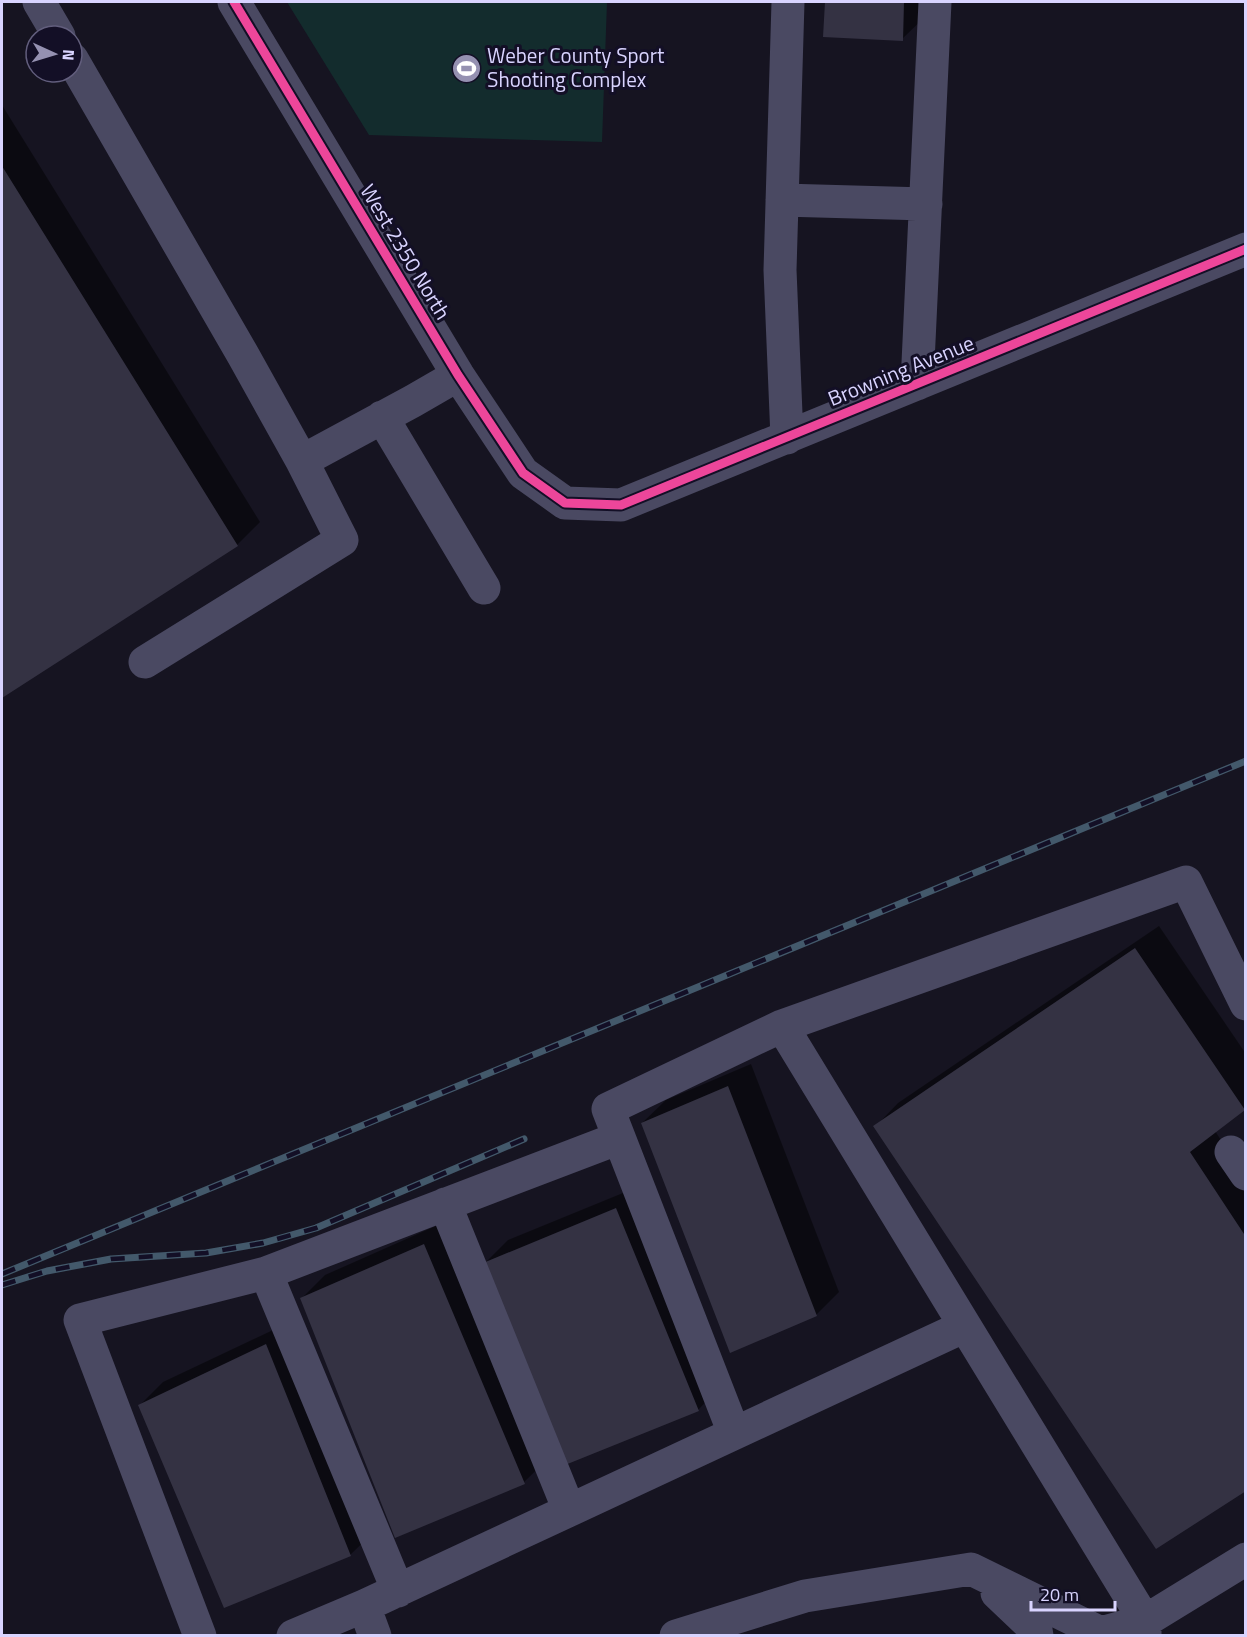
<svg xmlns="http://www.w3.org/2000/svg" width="1247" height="1637" font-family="'Titillium Web',sans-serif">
<rect width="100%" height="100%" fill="#161421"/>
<path fill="#132c2d" d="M287,2H607L602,142L369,135Z"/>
<path fill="#0007" d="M826,2H926V16L902,39L825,36Z
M2,105L260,522L237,545L2,696Z
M1159,926L1246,1054V1107L1215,1131L1246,1178V1489L875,1127L898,1103Z
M751,1064L839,1292L816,1315L642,1123L666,1100Z
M640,1186L721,1386L698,1410L485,1263L508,1240Z
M447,1221L548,1459L524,1482L301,1299L325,1275Z
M290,1322L374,1532L350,1555L140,1405L163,1382Z"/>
<path fill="#343243" d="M825,2H904L903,41L823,37Z
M2,166L238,546L2,698Z
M1135,948L1245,1110L1190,1152L1246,1237V1491L1156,1549L873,1126Z
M728,1086L817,1316L730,1353L641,1123Z
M616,1208L699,1411L565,1465L483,1263Z
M424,1244L525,1484L395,1538L300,1298Z
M266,1344L351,1556L224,1608L138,1405Z"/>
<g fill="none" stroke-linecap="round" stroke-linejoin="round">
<path stroke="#4a4962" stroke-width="33" d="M39,2L59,36
M234,2L458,375L523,473L565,503L621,505L1246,249
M72,59L243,355L302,461L413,401L458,375
M782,200L926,204
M917,384L935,2
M382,417L484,588
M787,438L780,270L788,2
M145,662L342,540L302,461
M1231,1152L1246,1174
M445,1204L569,1510
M266,1273L398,1591
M734,1433L608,1109L782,1026
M997,1593L1036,1630L1037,1636
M200,1636L80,1320L266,1273L619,1138
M293,1636L364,1606
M375,1636L364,1606L965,1326
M676,1636L805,1596L971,1569L1101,1633L1145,1621L1246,1559
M1145,1636V1621L782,1026L1186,882L1246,1004"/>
<defs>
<path id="rail" d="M2,1274L1246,761
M2,1285L47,1271L111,1259L206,1253L263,1243L316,1228L524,1139"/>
</defs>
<use href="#rail" stroke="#43596b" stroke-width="7"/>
<use href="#rail" stroke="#130f26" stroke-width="4.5" stroke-dasharray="14" stroke-linecap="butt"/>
<defs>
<path id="cycleway" d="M234,2L458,375L523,473L565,503L621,505L1246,249"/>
</defs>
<use href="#cycleway" stroke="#130f26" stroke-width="13"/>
<use href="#cycleway" stroke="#ed469a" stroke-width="9"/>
</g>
<defs>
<symbol id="stadium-disc" viewBox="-11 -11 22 22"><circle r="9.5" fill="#9591b1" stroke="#130f26"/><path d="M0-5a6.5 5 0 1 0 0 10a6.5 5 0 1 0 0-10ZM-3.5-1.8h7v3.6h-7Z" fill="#fff"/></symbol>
</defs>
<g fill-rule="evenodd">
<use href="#stadium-disc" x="450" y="52" width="33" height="33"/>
</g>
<g text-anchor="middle" stroke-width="6" stroke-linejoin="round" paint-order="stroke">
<g font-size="21" fill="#d9d4ff" stroke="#130f26" text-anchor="start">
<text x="487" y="63">Weber County Sport<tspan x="487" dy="24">Shooting Complex</tspan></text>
</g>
<g font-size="21" fill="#d9d4ff" stroke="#130f26">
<text transform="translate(405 252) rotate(59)" y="7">West 2350 North</text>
<text transform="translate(901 371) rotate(-22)" y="7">Browning Avenue</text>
</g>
</g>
<rect width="1247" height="1637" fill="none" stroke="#d9d4ff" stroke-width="6"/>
<g transform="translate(54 54) rotate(94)"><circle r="28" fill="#130f26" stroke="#625e7d" stroke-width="1.5"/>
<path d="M0-4.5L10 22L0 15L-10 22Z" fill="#9591b1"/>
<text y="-9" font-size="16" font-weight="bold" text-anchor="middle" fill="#d9d4ff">N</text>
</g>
<path d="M1031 1601v9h84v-9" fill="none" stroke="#d9d4ff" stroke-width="3"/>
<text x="1040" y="1601" font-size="18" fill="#d9d4ff" stroke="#130f26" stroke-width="4.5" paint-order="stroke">20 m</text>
</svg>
